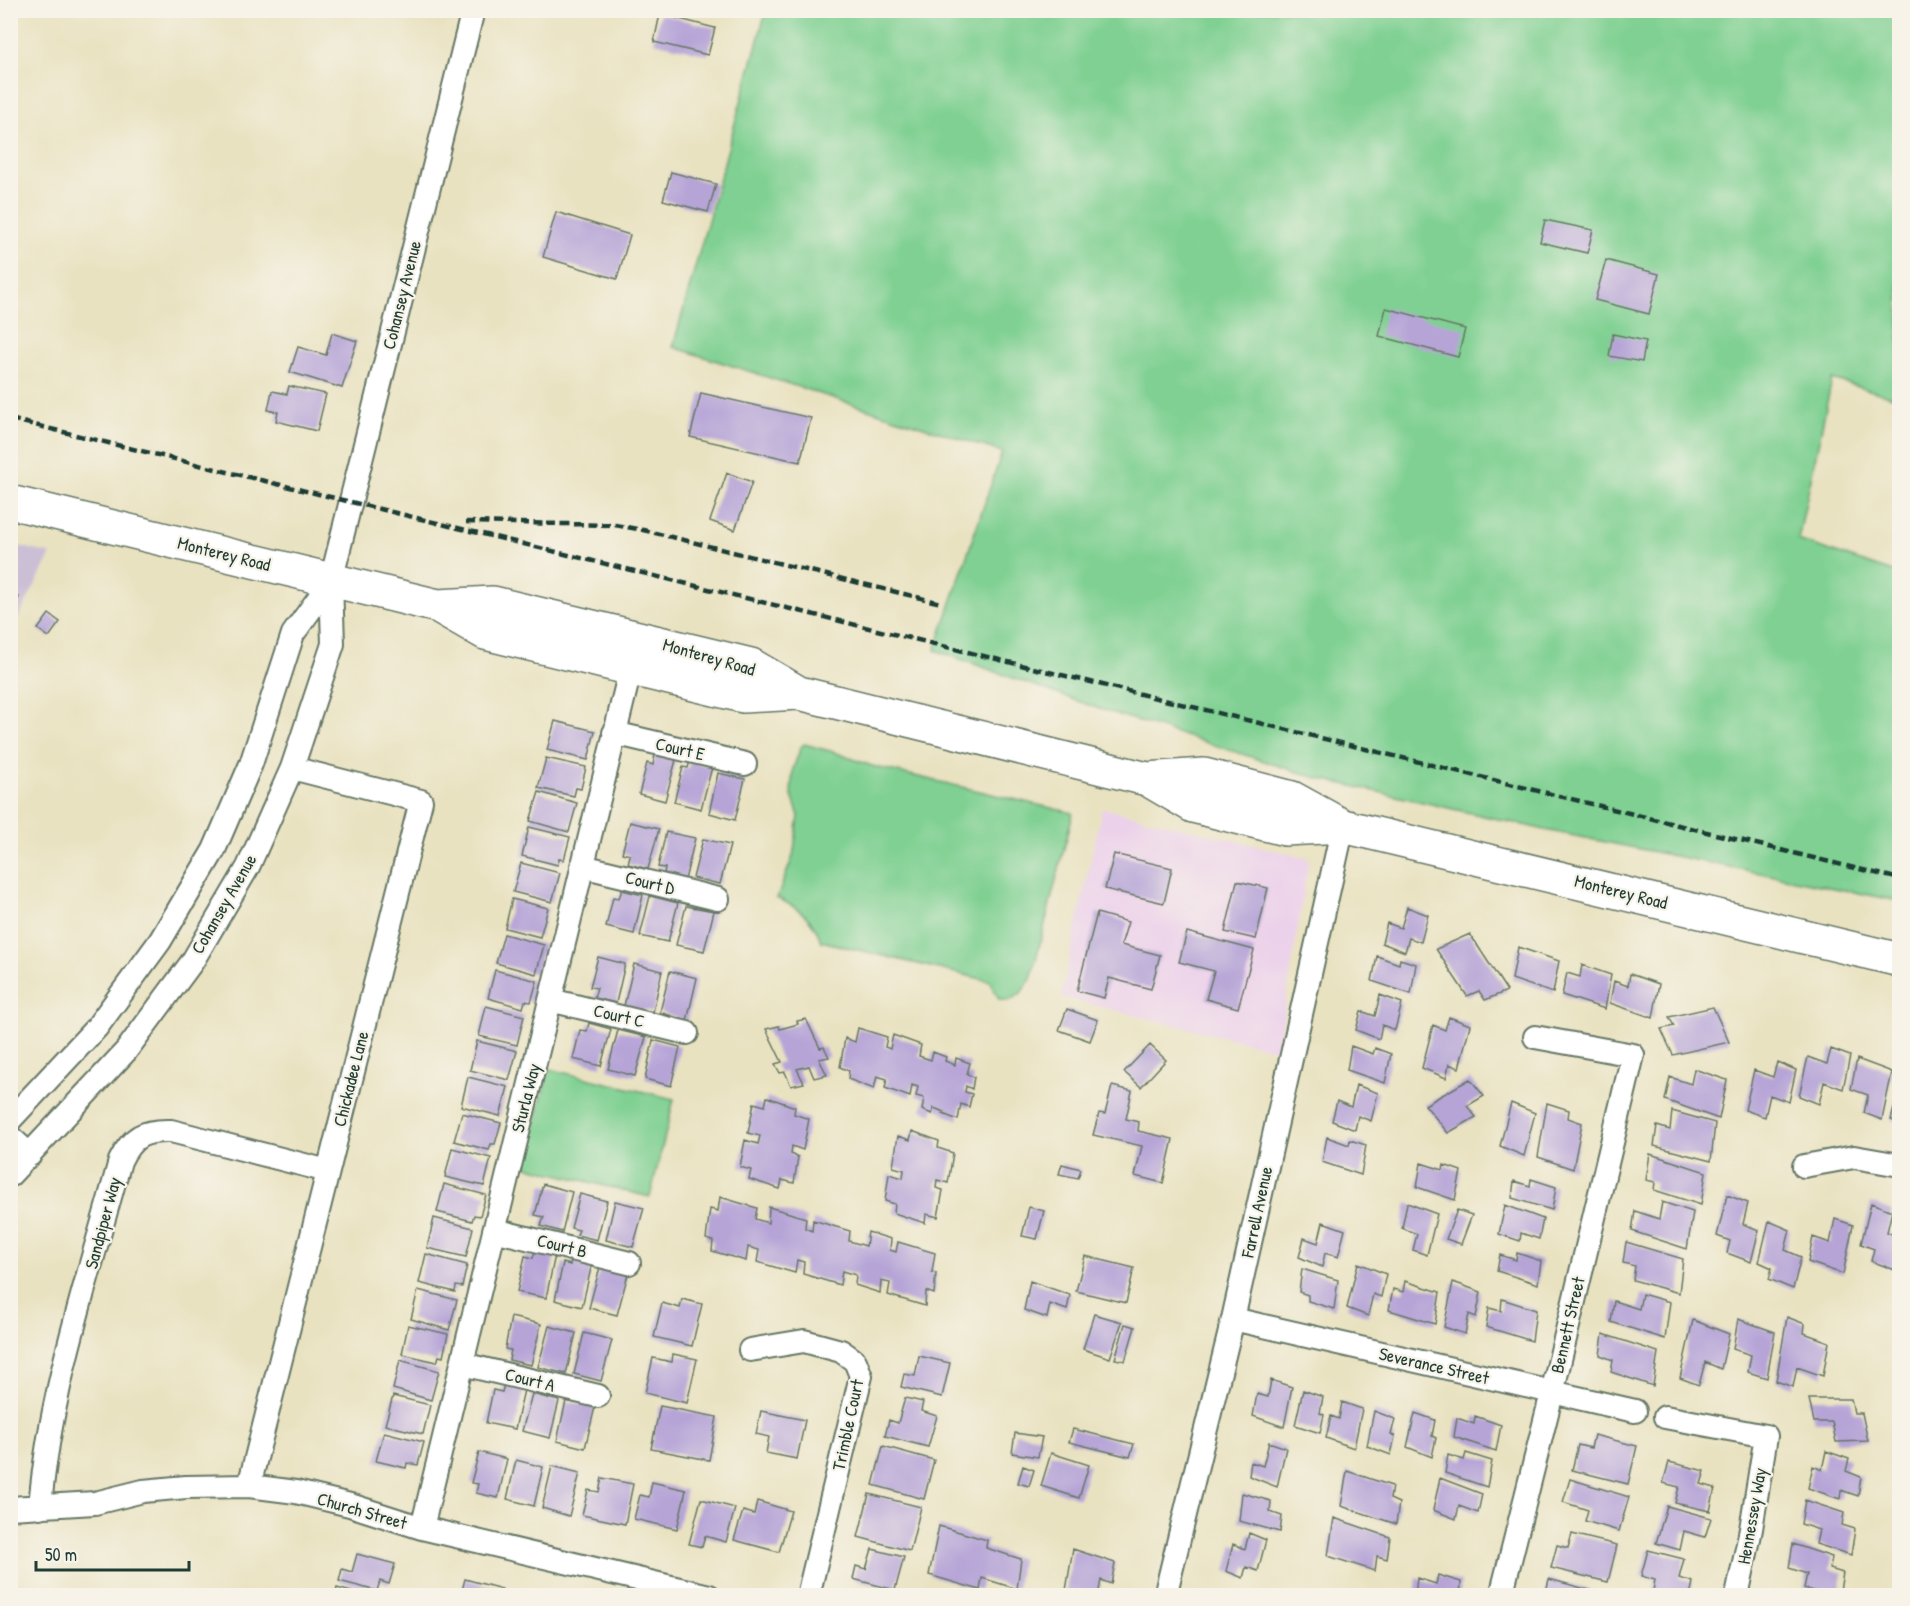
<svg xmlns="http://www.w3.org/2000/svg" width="1910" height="1606" font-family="'Patrick Hand',sans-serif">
<rect width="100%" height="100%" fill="#f7f3e8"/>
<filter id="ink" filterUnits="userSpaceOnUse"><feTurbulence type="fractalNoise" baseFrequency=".0167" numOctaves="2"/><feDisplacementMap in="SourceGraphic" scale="12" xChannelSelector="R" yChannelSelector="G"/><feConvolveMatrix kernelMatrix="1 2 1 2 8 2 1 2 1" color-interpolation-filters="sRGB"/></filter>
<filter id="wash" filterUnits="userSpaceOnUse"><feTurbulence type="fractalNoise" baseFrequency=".008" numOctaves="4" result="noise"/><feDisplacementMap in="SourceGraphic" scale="24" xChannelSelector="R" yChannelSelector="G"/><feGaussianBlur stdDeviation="1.35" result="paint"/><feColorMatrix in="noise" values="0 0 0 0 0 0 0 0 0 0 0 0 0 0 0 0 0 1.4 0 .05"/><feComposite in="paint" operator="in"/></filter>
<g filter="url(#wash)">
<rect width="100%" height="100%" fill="#e9e2c1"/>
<path fill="#ecd1ea" d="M1102,808L1309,859L1278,1050L1061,997Z"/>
<path fill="#cbbfd5" d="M11,544L51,554L11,632Z"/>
<path fill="#7fd092" stroke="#4f8663" stroke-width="1.5" d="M766,11H1899V399L1832,379L1798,540L1899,574V901L1545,830L1317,778L1094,707L935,650L1002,452L673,347Z
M804,744L834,752L872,766L1073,813L1031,979L1020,994L1009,1001L999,999L990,981L821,941C813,918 799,908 777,898L793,856L799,816L791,793L793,769L801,747Z
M549,1069L674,1099L650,1197L524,1166Z"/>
<g id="blocks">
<path fill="#b6a4d7" d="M660,14L715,28L708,55L654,42Z
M671,172L716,184L708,212L663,200Z
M556,212L630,235L617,279L543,257Z
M1545,220L1593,230L1587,253L1540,242Z
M1606,260L1659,274L1649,314L1595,300Z
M1386,308L1465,329L1458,357L1379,336Z
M332,333L357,341L342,388L290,372L298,347L326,355Z
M1613,334L1646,341L1642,362L1609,356Z
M289,386L326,394L317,431L276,421L278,412L268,410L272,391L287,394Z
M701,393L811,418L800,462L690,437Z
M727,473L752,482L735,530L710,521Z
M10,593L19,597L10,615Z
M49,614L60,622L49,637L38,629Z
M555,721L595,731L588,760L547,750Z
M655,755L676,760L665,801L639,794L647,763L653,765Z
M546,758L586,767L581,789L576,788L574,796L538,788Z
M690,761L712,767L701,809L674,802L683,767L688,768Z
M718,773L745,779L735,820L709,813Z
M539,792L577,803L569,832L530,821Z
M630,822L659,829L648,869L628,864L630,855L622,853Z
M529,827L570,837L564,860L559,859L558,865L522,856Z
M666,832L695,838L685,880L672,877V875L664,873L665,868L658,867Z
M703,839L730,845L720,884L693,878Z
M1114,854L1172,868L1164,903L1105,889Z
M521,863L560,873L552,902L513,892Z
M1237,881L1268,888L1256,939L1225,932Z
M622,890L643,895L634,934L606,927L613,897L619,898Z
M650,896L678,903L668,942L640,936Z
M512,899L548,908L540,937L505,928Z
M686,906L714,911L704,951L676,945Z
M1407,907L1428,915L1421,942L1409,938L1405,952L1382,943L1387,923L1401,928Z
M1097,913L1128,922L1121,945L1160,955L1151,989L1109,978L1104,998L1077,991Z
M1187,932L1254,950L1238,1008L1206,999L1214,971L1179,962Z
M504,934L544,945L536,974L496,963Z
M1470,934L1507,991L1485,1000L1479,991L1467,996L1436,949Z
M1518,947L1559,961L1553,993L1512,979Z
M1377,956L1399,964L1400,959L1416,964L1411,994L1372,981Z
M598,957L625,964L616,1003L594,998L597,988L590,987Z
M634,964L662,971L653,1012L624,1006Z
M1582,965L1611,975L1605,1009L1562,995L1567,973L1580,977Z
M495,970L537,981L531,1002L525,1001L523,1008L488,998Z
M670,971L697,978L687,1021L660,1012Z
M1630,974L1659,984L1653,1018L1610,1003L1614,981L1628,986Z
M1380,995L1402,1003L1395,1030L1382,1025L1379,1039L1356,1030L1361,1011L1375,1016Z
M486,1006L524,1016L517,1045L479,1036Z
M1713,1007L1729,1042L1673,1055L1661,1029L1674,1026L1669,1017Z
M1067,1009L1098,1020L1090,1041L1059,1030Z
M1449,1017L1470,1025L1459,1068L1449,1064L1446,1078L1422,1068L1433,1025L1445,1030Z
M806,1019L820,1048L824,1047L829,1057L819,1059L827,1075L814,1078L809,1066L797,1069L804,1083L791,1086L785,1072L780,1073L775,1064L782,1062L766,1029L779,1026L780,1029L798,1024L797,1021Z
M589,1023L611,1029L601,1066L573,1059L580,1030L587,1031Z
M858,1028L887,1037L885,1047L890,1049L893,1035L921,1045L919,1056L931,1060L933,1052L946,1057L945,1061L955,1065L956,1058L970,1063L967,1074L974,1077L972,1089L966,1086L965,1092L972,1094L969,1107L961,1104L958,1120L943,1114L944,1112L934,1108L932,1114L922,1110L924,1098L916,1096L918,1087L912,1085L910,1097L885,1088L887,1079L877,1076L874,1089L848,1079L849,1071L840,1067L845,1038L855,1042Z
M618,1030L646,1037L635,1076L608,1069Z
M653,1040L680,1047L671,1086L645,1079Z
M477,1041L517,1051L509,1080L470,1070Z
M1150,1045L1166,1060L1141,1087L1124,1072Z
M1351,1046L1373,1054L1375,1048L1391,1054L1385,1083L1347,1070Z
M1831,1049L1850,1056L1843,1089L1824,1082L1819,1104L1799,1096L1808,1057L1827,1064Z
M1857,1059L1892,1072L1882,1120L1864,1113L1868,1095L1851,1089Z
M1777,1062L1796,1070L1789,1102L1770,1095L1765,1117L1745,1110L1754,1070L1773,1077Z
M1694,1069L1727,1080L1719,1119L1665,1100L1670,1077L1691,1084Z
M468,1077L508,1087L500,1116L461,1106Z
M1470,1079L1484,1096L1467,1106L1476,1117L1448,1133L1425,1105Z
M1356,1085L1378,1093L1371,1121L1358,1116L1355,1130L1332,1121L1337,1101L1351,1107Z
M1900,1085V1123L1891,1120Z
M1112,1086L1132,1091L1126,1119L1139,1122L1138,1131L1173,1139L1163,1183L1135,1176L1142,1146L1093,1135L1099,1113L1105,1114Z
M767,1097L795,1107L794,1114L809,1119L803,1150L792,1146L791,1154L798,1157L794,1183L782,1180L780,1189L749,1179L751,1170L740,1167L745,1140L758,1144L760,1136L748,1133L754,1103L765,1106Z
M1511,1103L1535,1113L1524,1156L1500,1146Z
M1547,1103L1569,1110L1568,1118L1582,1123L1573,1169L1538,1157Z
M1672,1111L1715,1123L1711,1161L1654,1146L1657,1126L1670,1130Z
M462,1113L501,1123L495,1144H491L489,1150L454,1141Z
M912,1131L939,1141L938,1148L953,1153L948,1183L937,1180L936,1188L943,1190L938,1217L926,1214L925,1223L894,1213L895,1204L885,1201L889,1174L903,1178L904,1170L893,1167L898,1136L910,1140Z
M1327,1137L1349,1145L1350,1140L1366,1145L1361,1175L1322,1162Z
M452,1148L491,1158L484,1186L445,1177Z
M1650,1154L1706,1172L1701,1205L1654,1190L1655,1182L1646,1180Z
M1421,1163L1443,1170L1444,1165L1461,1171L1455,1200L1417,1187Z
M1062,1164L1081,1169L1078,1178L1059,1174Z
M1531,1179L1556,1187L1552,1210L1512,1198L1514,1181L1530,1186Z
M444,1184L486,1195L480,1216L474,1215L472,1221L437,1212Z
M543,1184L572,1192L562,1232L541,1226L544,1217L535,1215Z
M580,1194L607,1201L597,1240L577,1235L579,1230L571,1228Z
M1727,1195L1748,1203L1743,1224L1759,1230L1751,1262L1727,1253L1730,1241L1717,1236Z
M720,1197L757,1208L755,1219L768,1223L769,1207L806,1218L805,1228L812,1231L813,1220L850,1231L849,1241L866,1246L868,1232L891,1239L890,1250L896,1252L898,1242L935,1253L932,1272L936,1273L934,1294L926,1291L925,1306L888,1295L890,1283L881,1281L880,1293L855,1285L856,1275L842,1271L840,1285L803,1274L804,1262L797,1260L795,1273L757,1262L759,1250L748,1247L746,1261L712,1251L713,1241L706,1239L710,1209L718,1211Z
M615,1201L644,1208L633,1247L606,1240Z
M1662,1202L1693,1212L1687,1249L1632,1231L1635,1211L1659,1219Z
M1407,1203L1437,1214L1427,1255L1413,1250L1417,1234L1402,1228Z
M1871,1203L1892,1211L1887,1232L1900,1237V1253L1895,1270L1871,1261L1874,1249L1861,1244Z
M1505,1205L1543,1219L1539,1239L1521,1233L1520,1241L1499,1234Z
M1029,1207L1044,1211L1037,1239L1022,1236Z
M1457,1210L1472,1215L1461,1244L1446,1239Z
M434,1218L473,1228L466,1257L427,1248Z
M1835,1219L1853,1225L1843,1274L1808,1262L1813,1237L1830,1243Z
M1769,1221L1790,1230L1785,1250L1801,1257L1793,1289L1769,1279L1772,1268L1759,1262Z
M1323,1222L1345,1230L1338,1257L1325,1253L1322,1267L1299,1257L1304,1238L1318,1243Z
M1626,1242L1683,1259L1679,1293L1633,1280L1635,1266L1623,1263Z
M535,1251L555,1255L546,1298L517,1292L525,1256L533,1258Z
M1517,1253L1541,1261L1538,1284L1497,1271L1500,1255L1516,1260Z
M426,1254L467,1265L462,1287L456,1286L455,1292L419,1283Z
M1085,1256L1134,1268L1126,1303L1076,1291Z
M571,1260L592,1264L582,1307L555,1300L563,1263L570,1265Z
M1358,1263L1386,1274L1381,1297L1373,1294L1368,1316L1347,1308Z
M600,1267L628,1274L617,1315L589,1308Z
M1302,1269L1338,1280L1334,1309L1308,1301V1295L1299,1292Z
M1030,1281L1070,1295L1067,1310L1050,1304L1047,1318L1024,1310Z
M1405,1281L1440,1292L1435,1324L1389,1310L1393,1289L1403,1292Z
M1453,1282L1481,1292L1476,1317L1469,1314L1465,1334L1444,1327Z
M418,1290L457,1300L449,1330L411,1319Z
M1642,1294L1670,1302L1665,1339L1611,1322L1614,1301L1639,1309Z
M682,1299L702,1304L692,1346L654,1337L662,1303L680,1308Z
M1502,1299L1536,1310L1532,1341L1486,1327L1489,1308L1501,1311Z
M1094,1314L1122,1322L1110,1358L1083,1349Z
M511,1317L541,1324L531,1365L509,1360L511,1350L505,1349Z
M1787,1317L1805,1324L1804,1333L1829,1342L1823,1376L1797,1367L1793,1387L1776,1381Z
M1738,1319L1775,1332L1767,1378L1748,1372L1751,1355L1733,1349Z
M1693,1320L1729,1334L1721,1369L1705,1362L1699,1385L1680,1378Z
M1125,1324L1135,1327L1125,1361L1115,1359Z
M408,1325L448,1334L443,1357L439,1356L437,1362L402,1354Z
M549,1326L576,1333L566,1374L538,1367Z
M584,1333L612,1340L601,1381L574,1374Z
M1603,1334L1658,1352L1653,1386L1611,1372L1613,1360L1600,1355Z
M673,1354L697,1359L687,1403L645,1393L653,1358L672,1362Z
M919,1356L950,1363L942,1397L901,1387L904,1374L915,1376Z
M400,1360L439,1371L431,1400L393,1389Z
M1271,1380L1292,1387L1284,1427L1253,1416L1257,1394L1268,1397Z
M504,1385L524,1390L515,1429L486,1423L493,1390L502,1392Z
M1303,1390L1323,1397L1320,1413L1324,1415L1320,1433L1295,1425Z
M532,1394L559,1401L550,1438L522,1431Z
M393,1396L430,1405L423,1434L385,1425Z
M905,1398L923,1402L921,1411L937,1416L928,1447L885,1436L889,1420L898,1423Z
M1809,1399H1851L1854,1413H1862L1868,1441L1836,1442L1832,1422H1814Z
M566,1401L595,1407L585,1448L557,1441Z
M1342,1402L1362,1409L1354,1448L1326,1438L1331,1416L1339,1419Z
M660,1406L717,1417L709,1460L651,1449Z
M761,1411L805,1420L797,1459L766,1453L769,1437L756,1434Z
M1374,1411L1395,1419L1391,1435L1395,1436L1391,1455L1367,1446Z
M1415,1413L1435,1420L1432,1436L1436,1438L1432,1457L1407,1447Z
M1475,1416L1501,1425L1496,1451L1454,1437L1457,1418L1474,1424Z
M1073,1429L1134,1444L1130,1457L1069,1442Z
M384,1432L424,1442L418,1465L407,1463L406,1468L376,1461Z
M1015,1433L1042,1437L1038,1457L1012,1453Z
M1594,1435L1637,1446L1628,1484L1572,1470L1578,1445L1591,1448Z
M1269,1442L1286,1448L1277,1487L1249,1476L1251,1462L1263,1466Z
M883,1446L934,1460L924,1499L873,1485Z
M1826,1451L1849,1459L1846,1471L1861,1477L1858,1496L1841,1490L1840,1499L1808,1488L1813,1466L1822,1470Z
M479,1452L507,1459L498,1498L476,1493L478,1484L471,1483Z
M1051,1453L1089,1465L1079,1498L1041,1486Z
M1466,1453L1492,1461L1487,1487L1445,1473L1448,1455L1464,1460Z
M516,1460L543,1467L534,1506L507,1499Z
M1669,1462L1705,1471L1701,1484L1715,1488L1710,1511L1675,1503L1679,1487L1663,1483Z
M552,1466L580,1473L569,1516L542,1508Z
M1023,1466L1034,1470L1029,1486L1018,1483Z
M1347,1471L1392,1486L1390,1499L1399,1503L1396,1524L1341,1506Z
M602,1478L633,1484L625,1524L582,1515L588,1490L599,1492Z
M1440,1478L1482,1494L1478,1513L1459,1506L1456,1519L1433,1510Z
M1570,1479L1629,1497L1619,1531L1585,1521L1588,1510L1563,1502Z
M652,1482L686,1490L677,1529L634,1519L640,1495L649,1497Z
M1242,1493L1271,1501L1270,1512L1282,1516L1280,1532L1239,1521Z
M869,1494L921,1507L910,1551L858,1537Z
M701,1499L735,1508L726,1542L705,1536L702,1547L689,1544Z
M1805,1500L1844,1513L1842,1525L1855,1529L1851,1555L1816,1544L1819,1530L1801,1524Z
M757,1501L791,1511L779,1552L734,1540L743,1511L754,1514Z
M1667,1506L1711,1518L1705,1537L1684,1531L1680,1550L1656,1543Z
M1334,1518L1390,1537L1387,1559L1377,1556L1375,1571L1328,1556Z
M939,1526L987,1540L986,1548L1021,1559L1017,1589L982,1578L980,1590L929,1575Z
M1249,1533L1266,1540L1258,1571L1246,1567L1243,1578L1226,1571L1233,1544L1245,1549Z
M1572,1534L1617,1545L1608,1582L1551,1568L1557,1545L1568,1548Z
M1793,1544L1832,1557L1830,1569L1843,1573L1839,1596H1828L1804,1588L1807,1574L1789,1568Z
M872,1549L904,1557L895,1590L853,1579L856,1566L866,1569Z
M1073,1549L1115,1563L1111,1584L1101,1580L1098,1596H1065Z
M1648,1550L1684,1559L1679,1578L1693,1582L1690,1596H1672L1653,1591L1655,1580L1641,1576Z
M357,1554L395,1564L389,1584L380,1581L377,1591L339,1581L342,1569L352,1572Z
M1438,1575L1461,1582L1460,1596L1415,1595L1417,1578L1436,1584Z
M465,1579L502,1589L501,1596H468L461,1594Z
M1549,1579L1608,1595V1596H1545Z
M337,1588L363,1595V1596H335Z"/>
</g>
</g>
<g filter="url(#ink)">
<use href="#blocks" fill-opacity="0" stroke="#667765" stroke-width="1.5"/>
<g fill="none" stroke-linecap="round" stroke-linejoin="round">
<defs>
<path id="street" d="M614,733L745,764
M582,866L718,899
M550,1000L687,1033
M10,1120L97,1027L160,941L214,850L251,764L293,634L331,581
M10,1137L30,1155
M1804,1166L1854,1157L1900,1165
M10,1175L126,1051L192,962L248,867L292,768L333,644L331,581L473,10
M494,1230L629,1263
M1233,1319L1635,1411
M750,1350L804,1341L841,1351L855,1361L861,1376L808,1596
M462,1364L598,1396
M1665,1417L1766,1436L1751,1529L1737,1596
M249,1486L421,801L292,768
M40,1507C50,1389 89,1275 120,1161C132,1136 144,1130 171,1131L328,1171
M10,1508L95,1503L143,1491L186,1487L249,1486L296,1492L350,1505L422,1528L709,1596
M422,1528L631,667
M1165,1596L1233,1319L1343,826
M1501,1596L1552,1393L1633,1055L1535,1037"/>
<path id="primary" d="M10,502L438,606L485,633L743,696L799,693
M438,606L493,603L551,617L751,665L799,693L1147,779L1193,806L1285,829L1343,826L1900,960
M1147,779L1204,775L1292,798L1343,826"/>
</defs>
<use href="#street" stroke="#667765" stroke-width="26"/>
<use href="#primary" stroke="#667765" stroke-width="36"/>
<use href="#street" stroke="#fff" stroke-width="22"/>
<use href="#primary" stroke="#fff" stroke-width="33"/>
<path stroke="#1f3d34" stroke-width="4.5" stroke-dasharray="9 4.5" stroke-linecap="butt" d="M10,419L1900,879
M466,522L615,525L643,530L941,603"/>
</g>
</g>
<g text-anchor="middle" stroke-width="4.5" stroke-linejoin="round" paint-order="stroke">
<g font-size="18" fill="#1f3d34" stroke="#f7f3e8">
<text transform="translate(402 295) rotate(-76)" y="6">Cohansey Avenue</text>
<text transform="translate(224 554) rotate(14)" y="6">Monterey Road</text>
<text transform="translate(709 657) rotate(16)" y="6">Monterey Road</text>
<text transform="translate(680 749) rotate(13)" y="6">Court E</text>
<text transform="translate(650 883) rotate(14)" y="6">Court D</text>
<text transform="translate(1621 892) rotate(14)" y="6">Monterey Road</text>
<text transform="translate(224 904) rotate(-60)" y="6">Cohansey Avenue</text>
<text transform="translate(619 1016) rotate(13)" y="6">Court C</text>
<text transform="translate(351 1079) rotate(-76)" y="6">Chickadee Lane</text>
<text transform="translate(526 1098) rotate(-76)" y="6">Sturla Way</text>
<text transform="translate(1257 1212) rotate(-78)" y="6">Farrell Avenue</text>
<text transform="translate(103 1223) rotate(-75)" y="6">Sandpiper Way</text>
<text transform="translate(562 1246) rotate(14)" y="6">Court B</text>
<text transform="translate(1568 1325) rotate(-77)" y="6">Bennett Street</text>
<text transform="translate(1434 1366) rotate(13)" y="6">Severance Street</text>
<text transform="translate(530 1380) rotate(14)" y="6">Court A</text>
<text transform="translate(848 1425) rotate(-78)" y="6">Trimble Court</text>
<text transform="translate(362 1511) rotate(16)" y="6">Church Street</text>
<text transform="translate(1752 1516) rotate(-80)" y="6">Hennessey Way</text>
</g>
</g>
<rect width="1910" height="1606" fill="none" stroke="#f7f3e8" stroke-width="36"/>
<path d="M36 1561v9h153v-9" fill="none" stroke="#1f3d34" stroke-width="3"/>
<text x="45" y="1561" font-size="18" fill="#1f3d34" stroke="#f7f3e8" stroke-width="4.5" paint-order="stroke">50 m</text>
</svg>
